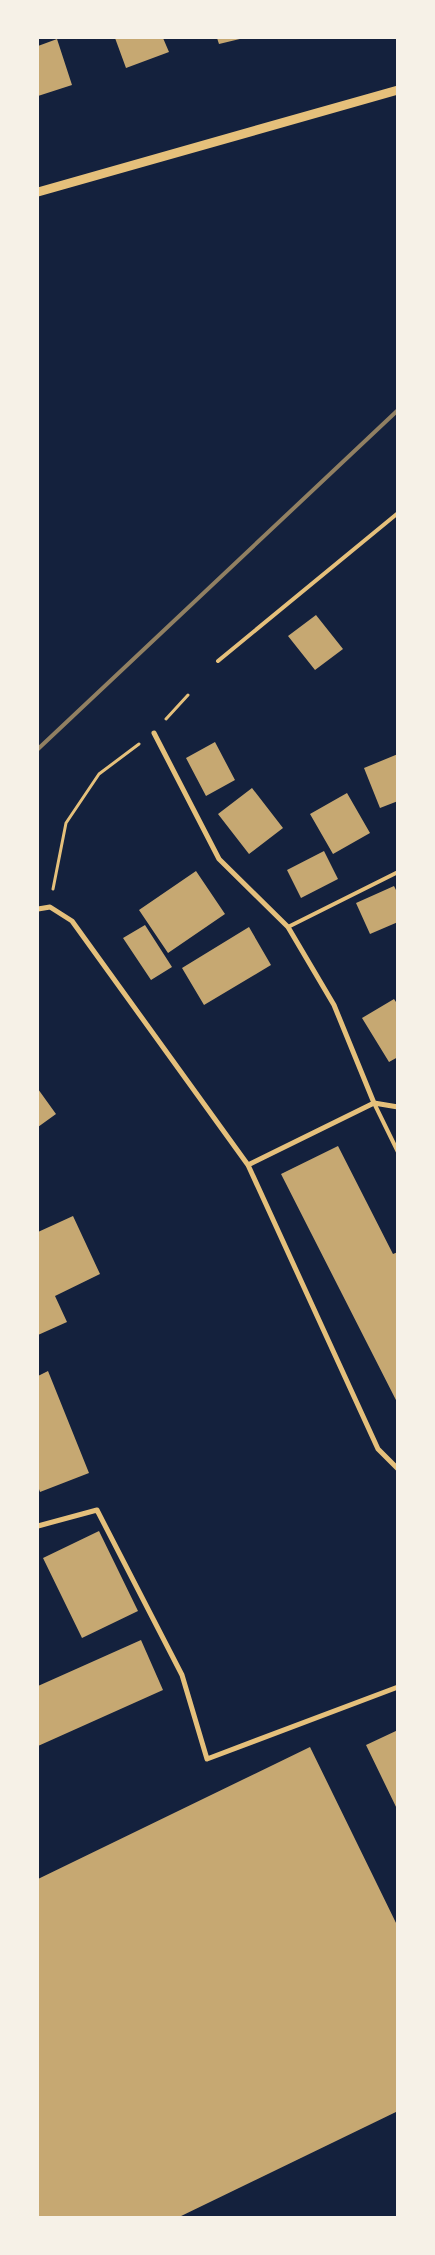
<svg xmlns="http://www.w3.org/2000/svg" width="435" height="2255" font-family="Ubuntu,sans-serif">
<rect width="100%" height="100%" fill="#14213d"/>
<path fill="#c6a872" d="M115,38H163L169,52L126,68Z
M217,38H244L219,44Z
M57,39L72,85L38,96V46Z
M316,615L343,649L315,670L288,636Z
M215,742L235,780L206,796L186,758Z
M398,754V801L380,808L364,768Z
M252,788L283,828L249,854L218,814Z
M347,793L370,833L333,854L310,814Z
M324,851L338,879L301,898L287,870Z
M196,871L225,914L168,953L139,910Z
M394,886L398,894V922L370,934L356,903Z
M145,925L172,967L151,980L123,938Z
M249,927L271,965L204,1005L182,968Z
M394,999L398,1005V1057L389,1062L362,1018Z
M38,1089L56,1114L38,1127Z
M338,1146L393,1254L398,1252V1404L281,1174Z
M73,1216L100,1274L55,1296L67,1322L38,1335V1232Z
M48,1371L89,1473L40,1492L38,1486V1376Z
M99,1531L138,1611L82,1638L43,1558Z
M141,1640L163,1690L38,1746V1686Z
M398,1730V1811L366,1745Z
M310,1747L398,1927V2111L177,2218H38V1879Z"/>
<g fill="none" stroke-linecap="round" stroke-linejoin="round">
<path stroke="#e5c07b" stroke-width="3" d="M166,719L188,695
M53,889L66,823L99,774L139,744"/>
<path stroke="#e5c07b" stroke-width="4" d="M218,661L398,513
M288,927L398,872
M374,1103L398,1152"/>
<path stroke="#e5c07b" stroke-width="5" d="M154,733L219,859L288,927L334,1005L374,1103
M38,909L50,907L72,921L248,1165L378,1449L398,1469
M248,1165L374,1103L398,1107
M38,1526L97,1510L182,1675L207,1759L398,1687"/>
<path stroke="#e5c07b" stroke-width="9" d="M38,192L398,90"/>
<path stroke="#918062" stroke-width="4" d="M38,749L398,410"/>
</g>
<rect width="435" height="2255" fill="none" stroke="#f6f1e7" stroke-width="78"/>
</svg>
